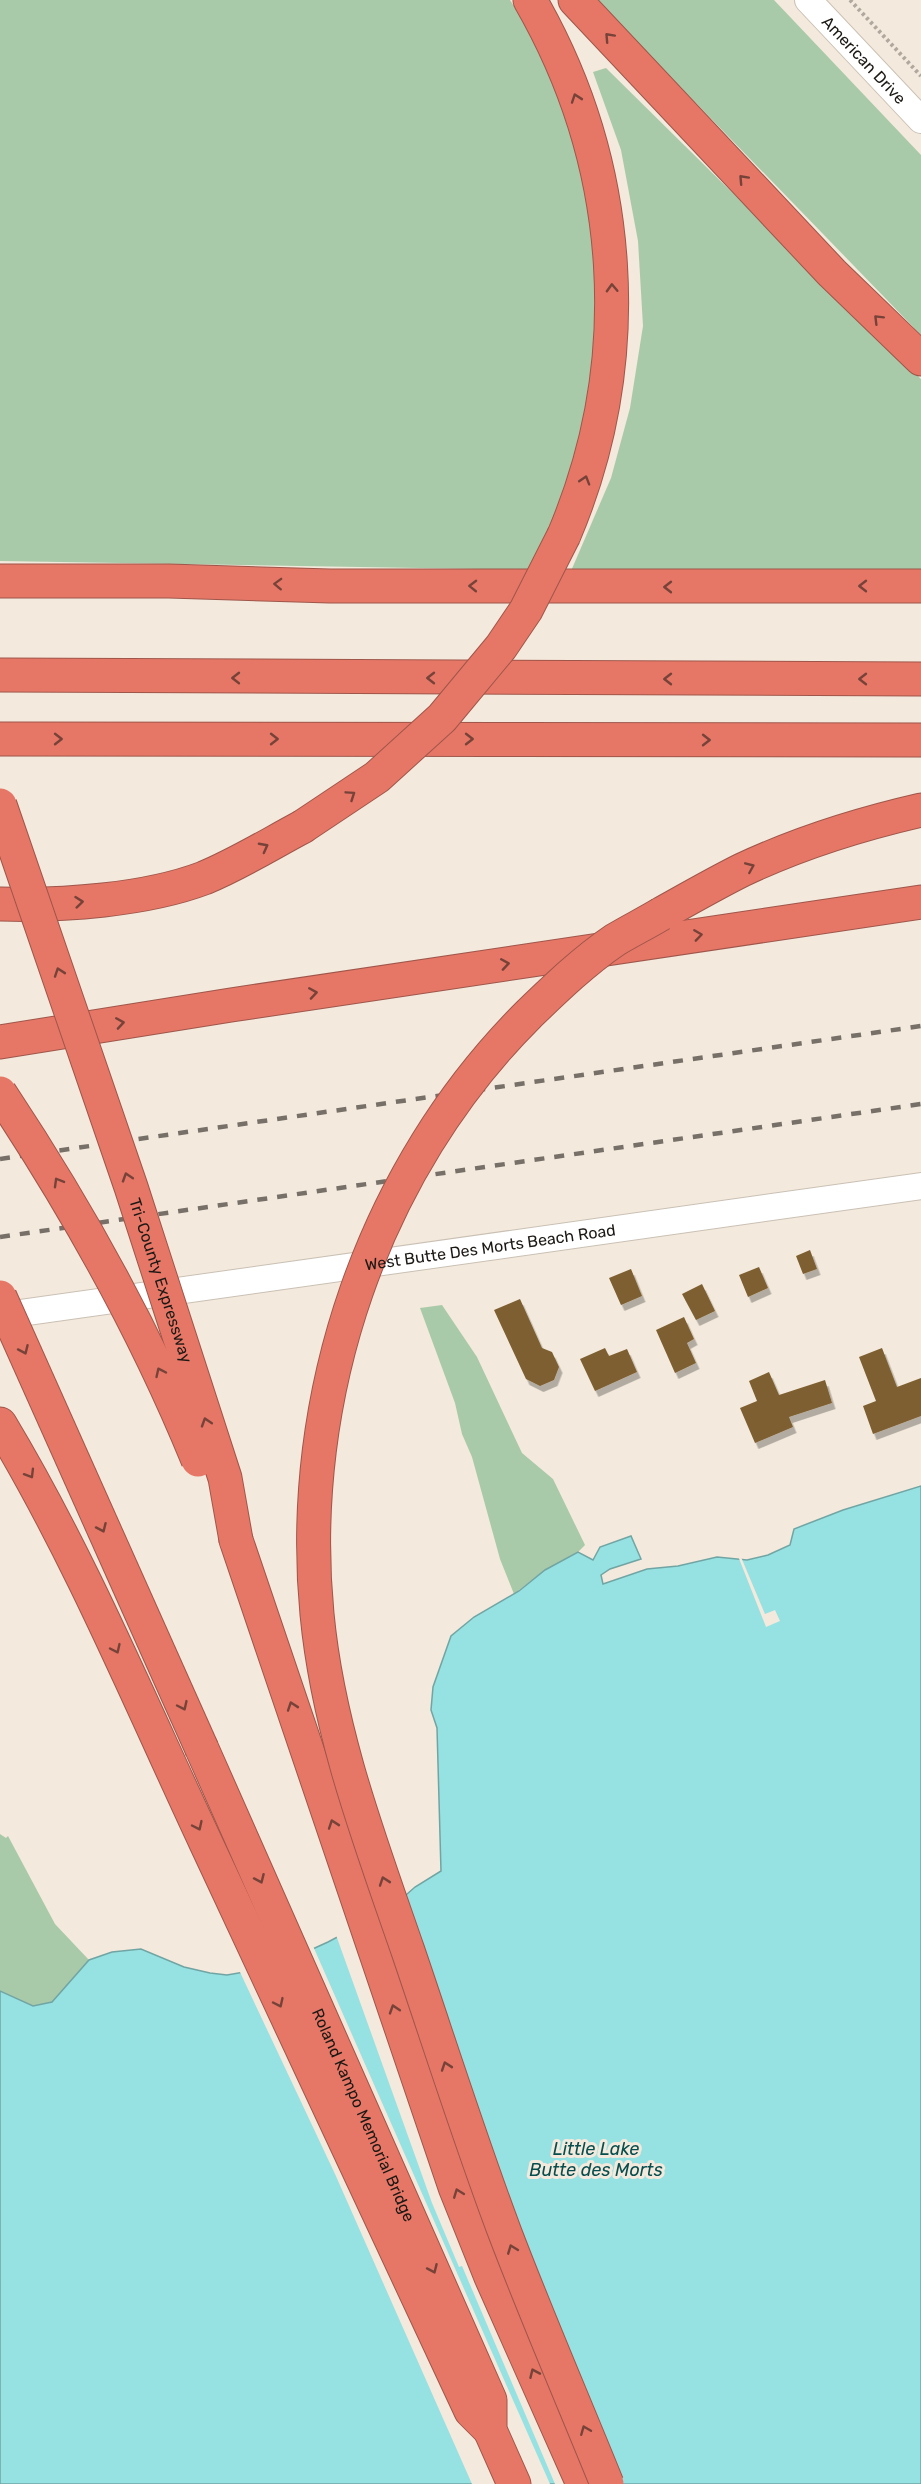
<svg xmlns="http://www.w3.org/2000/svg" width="921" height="2484" font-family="Rubik,sans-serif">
<defs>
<filter id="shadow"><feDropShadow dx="3.5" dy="6" stdDeviation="0" flood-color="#0004"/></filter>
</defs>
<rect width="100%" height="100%" fill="#f3e9dc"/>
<path fill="#a9caa9" d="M0,0H510L531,32L570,113L590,198L597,290L593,390L566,492L536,570L0,561Z
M596,0H774L921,155V335Z
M606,68L921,379V570L571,571L611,478L630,408L643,326L638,241L621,150L593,72Z
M442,1305L477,1357L522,1453L553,1479L585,1545L578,1552L545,1570L514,1594L500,1559L472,1457L462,1434L455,1403L420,1308Z
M0,1834L6,1838L8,1836L55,1924L89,1960L52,2002L33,2006L0,1991Z"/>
<path fill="#96e1e2" stroke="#71a5a4" stroke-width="1.5" d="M921,1486V2484H0V1991L33,2006L52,2002L89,1960L112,1952L141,1949L184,1967L210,1973L227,1975L273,1967L328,1942L389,1910L415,1887L441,1871L437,1728L431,1710L433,1687L451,1636L474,1617L519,1591L545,1570L578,1552L593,1560L600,1547L631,1536L641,1559L610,1569L601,1575L603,1584L647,1569L678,1566L717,1557L747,1560L768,1555L790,1545L794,1529L843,1510Z"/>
<path fill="#f3e9dc" d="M738,1556L741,1557L765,1614L775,1610L780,1621L766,1627Z
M387,1907L481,2123L617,2484H555L462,2266L459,2267L432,2203L336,1935Z
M313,1946L550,2484H472L335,2174L239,1970L272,1964Z"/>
<path fill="#7e5f31" filter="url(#shadow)" d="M810,1250L817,1269L803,1274L796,1256Z
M759,1267L768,1288L748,1297L739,1275Z
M631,1269L642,1296L621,1305L609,1278Z
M702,1284L715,1311L696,1320L682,1294Z
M520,1299L542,1348L552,1352L559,1367L554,1380L540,1386L526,1379L494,1310Z
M684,1317L694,1339L687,1343L696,1363L675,1373L656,1330Z
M605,1348L609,1356L627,1349L637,1372L595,1391L580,1359Z
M882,1348L897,1387L921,1378V1416L873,1434L863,1406L876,1401L859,1357Z
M769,1372L779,1395L825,1380L832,1403L789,1417L793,1427L755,1443L740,1408L757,1401L749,1381Z"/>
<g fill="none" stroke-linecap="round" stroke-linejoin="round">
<defs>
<g id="tertiary">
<path id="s1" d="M808,0L921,120"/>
<path id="s2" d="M0,1316L921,1186"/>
</g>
<g id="motorway">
<path d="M530,0C625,165 638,360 564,535"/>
<path d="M575,0L832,273L921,359"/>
<path d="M0,581H169L330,586H921"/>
<path d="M0,675L921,679"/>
<path d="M0,739L921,740"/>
<path d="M0,904C62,906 146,900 204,878C238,864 270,844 302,827"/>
<path d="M661,914C688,899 714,884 742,870C799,843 860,824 921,810"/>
<path d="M0,1042L231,1005L921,902"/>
<path d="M0,1424C80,1557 140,1702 206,1843C293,2033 382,2222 471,2411L490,2430"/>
<path d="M236,1540L455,2187L491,2277L583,2484"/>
<path id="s3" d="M202,1749L490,2400V2430L514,2484"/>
</g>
</defs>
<use href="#tertiary" stroke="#cac0b4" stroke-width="28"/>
<use href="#motorway" stroke="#9f564a" stroke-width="35"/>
<path stroke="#b0a89e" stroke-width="4" stroke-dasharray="3 3" stroke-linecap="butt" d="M850,0L921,76"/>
<use href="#tertiary" stroke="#fff" stroke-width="26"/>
<use href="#motorway" stroke="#e67767" stroke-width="33"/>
<path stroke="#777069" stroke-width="4.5" stroke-dasharray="10 10" stroke-linecap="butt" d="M0,1159L921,1026
M0,1237L921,1104"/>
<defs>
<g id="motorway-bridge">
<path id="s4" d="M0,805L131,1187L225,1478L236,1540"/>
<path d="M302,827L377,777L442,718L501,647L526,610L564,535"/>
<path d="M0,1093C77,1209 145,1330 198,1460"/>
<path d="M0,1297L202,1749"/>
<path d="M607,2484C573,2400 537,2317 505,2233C470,2140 440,2045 408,1951C370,1841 328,1731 317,1614C296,1397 373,1169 529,1014C556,988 584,961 615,940C630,931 646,923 661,914"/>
</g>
</defs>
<use href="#motorway-bridge" stroke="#9f564a" stroke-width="35" stroke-linecap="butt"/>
<use href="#motorway-bridge" stroke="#e67767" stroke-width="33"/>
</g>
<defs><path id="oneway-chevron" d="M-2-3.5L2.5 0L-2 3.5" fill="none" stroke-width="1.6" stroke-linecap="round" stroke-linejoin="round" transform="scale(1.5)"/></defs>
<g stroke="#774339">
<use href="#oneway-chevron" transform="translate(609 37) rotate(-133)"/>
<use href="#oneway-chevron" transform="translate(576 98) rotate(-109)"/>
<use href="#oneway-chevron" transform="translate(743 179) rotate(-133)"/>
<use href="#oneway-chevron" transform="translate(612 288) rotate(-92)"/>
<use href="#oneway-chevron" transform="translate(878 319) rotate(-135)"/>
<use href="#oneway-chevron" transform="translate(585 480) rotate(-73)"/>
<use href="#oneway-chevron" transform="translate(278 584) rotate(-178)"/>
<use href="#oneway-chevron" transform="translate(473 586) rotate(-179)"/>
<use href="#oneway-chevron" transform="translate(863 586) rotate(-180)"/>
<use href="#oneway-chevron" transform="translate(668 587) rotate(180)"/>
<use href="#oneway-chevron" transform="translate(236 678) rotate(-180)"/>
<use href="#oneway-chevron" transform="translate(431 678) rotate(-180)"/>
<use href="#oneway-chevron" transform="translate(668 679) rotate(-180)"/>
<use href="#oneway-chevron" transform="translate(863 679) rotate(-180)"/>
<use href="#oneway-chevron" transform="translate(58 739)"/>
<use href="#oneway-chevron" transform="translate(274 739)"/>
<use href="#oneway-chevron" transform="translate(469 739)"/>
<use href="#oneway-chevron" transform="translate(706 740)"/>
<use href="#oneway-chevron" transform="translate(351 795) rotate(-34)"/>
<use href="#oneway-chevron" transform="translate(264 847) rotate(-28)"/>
<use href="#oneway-chevron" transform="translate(750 867) rotate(-23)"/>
<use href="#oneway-chevron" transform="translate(79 902) rotate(-6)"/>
<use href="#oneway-chevron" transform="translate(698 935) rotate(-8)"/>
<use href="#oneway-chevron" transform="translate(505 964) rotate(-9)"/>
<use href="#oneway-chevron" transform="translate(59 972) rotate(-109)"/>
<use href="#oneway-chevron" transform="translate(313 993) rotate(-9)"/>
<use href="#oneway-chevron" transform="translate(120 1023) rotate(-9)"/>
<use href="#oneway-chevron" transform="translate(127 1177) rotate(-108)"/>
<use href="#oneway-chevron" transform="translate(58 1182) rotate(-120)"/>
<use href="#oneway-chevron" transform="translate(24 1350) rotate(66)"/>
<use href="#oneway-chevron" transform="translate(160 1372) rotate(-115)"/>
<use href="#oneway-chevron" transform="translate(206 1422) rotate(-108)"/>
<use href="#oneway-chevron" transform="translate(30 1474) rotate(59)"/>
<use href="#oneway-chevron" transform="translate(102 1528) rotate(66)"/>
<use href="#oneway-chevron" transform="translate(116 1649) rotate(65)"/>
<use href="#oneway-chevron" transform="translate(183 1706) rotate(65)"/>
<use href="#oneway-chevron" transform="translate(292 1706) rotate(-109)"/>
<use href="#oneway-chevron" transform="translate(333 1824) rotate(-109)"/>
<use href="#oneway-chevron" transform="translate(198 1826) rotate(65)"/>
<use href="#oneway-chevron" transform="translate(260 1879) rotate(66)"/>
<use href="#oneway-chevron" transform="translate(384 1881) rotate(-109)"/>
<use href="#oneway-chevron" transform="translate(279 2003) rotate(65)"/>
<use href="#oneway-chevron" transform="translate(394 2009) rotate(-108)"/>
<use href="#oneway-chevron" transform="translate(446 2066) rotate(-109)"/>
<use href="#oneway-chevron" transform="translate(458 2193) rotate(-111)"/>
<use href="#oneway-chevron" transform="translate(512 2249) rotate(-111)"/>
<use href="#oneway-chevron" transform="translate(433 2269) rotate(66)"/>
<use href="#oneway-chevron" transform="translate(534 2373) rotate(-114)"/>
<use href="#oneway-chevron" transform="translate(585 2430) rotate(-112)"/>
</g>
<g text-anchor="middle" stroke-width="6" stroke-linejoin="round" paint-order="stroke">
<g font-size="16" fill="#1c1814" stroke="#f3e9dc">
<text dy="6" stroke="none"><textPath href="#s1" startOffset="82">American Drive</textPath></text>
<text dy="6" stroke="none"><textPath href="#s2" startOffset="495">West Butte Des Morts Beach Road</textPath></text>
<text dy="6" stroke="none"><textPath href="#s4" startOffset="502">Tri-County Expressway</textPath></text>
<text dy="6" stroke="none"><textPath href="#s3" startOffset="400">Roland Kampo Memorial Bridge</textPath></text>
</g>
<g font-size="18" font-style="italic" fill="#064d4e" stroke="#f3e9dc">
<text x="596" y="2155">Little Lake<tspan x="596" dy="21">Butte des Morts</tspan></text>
</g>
</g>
</svg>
